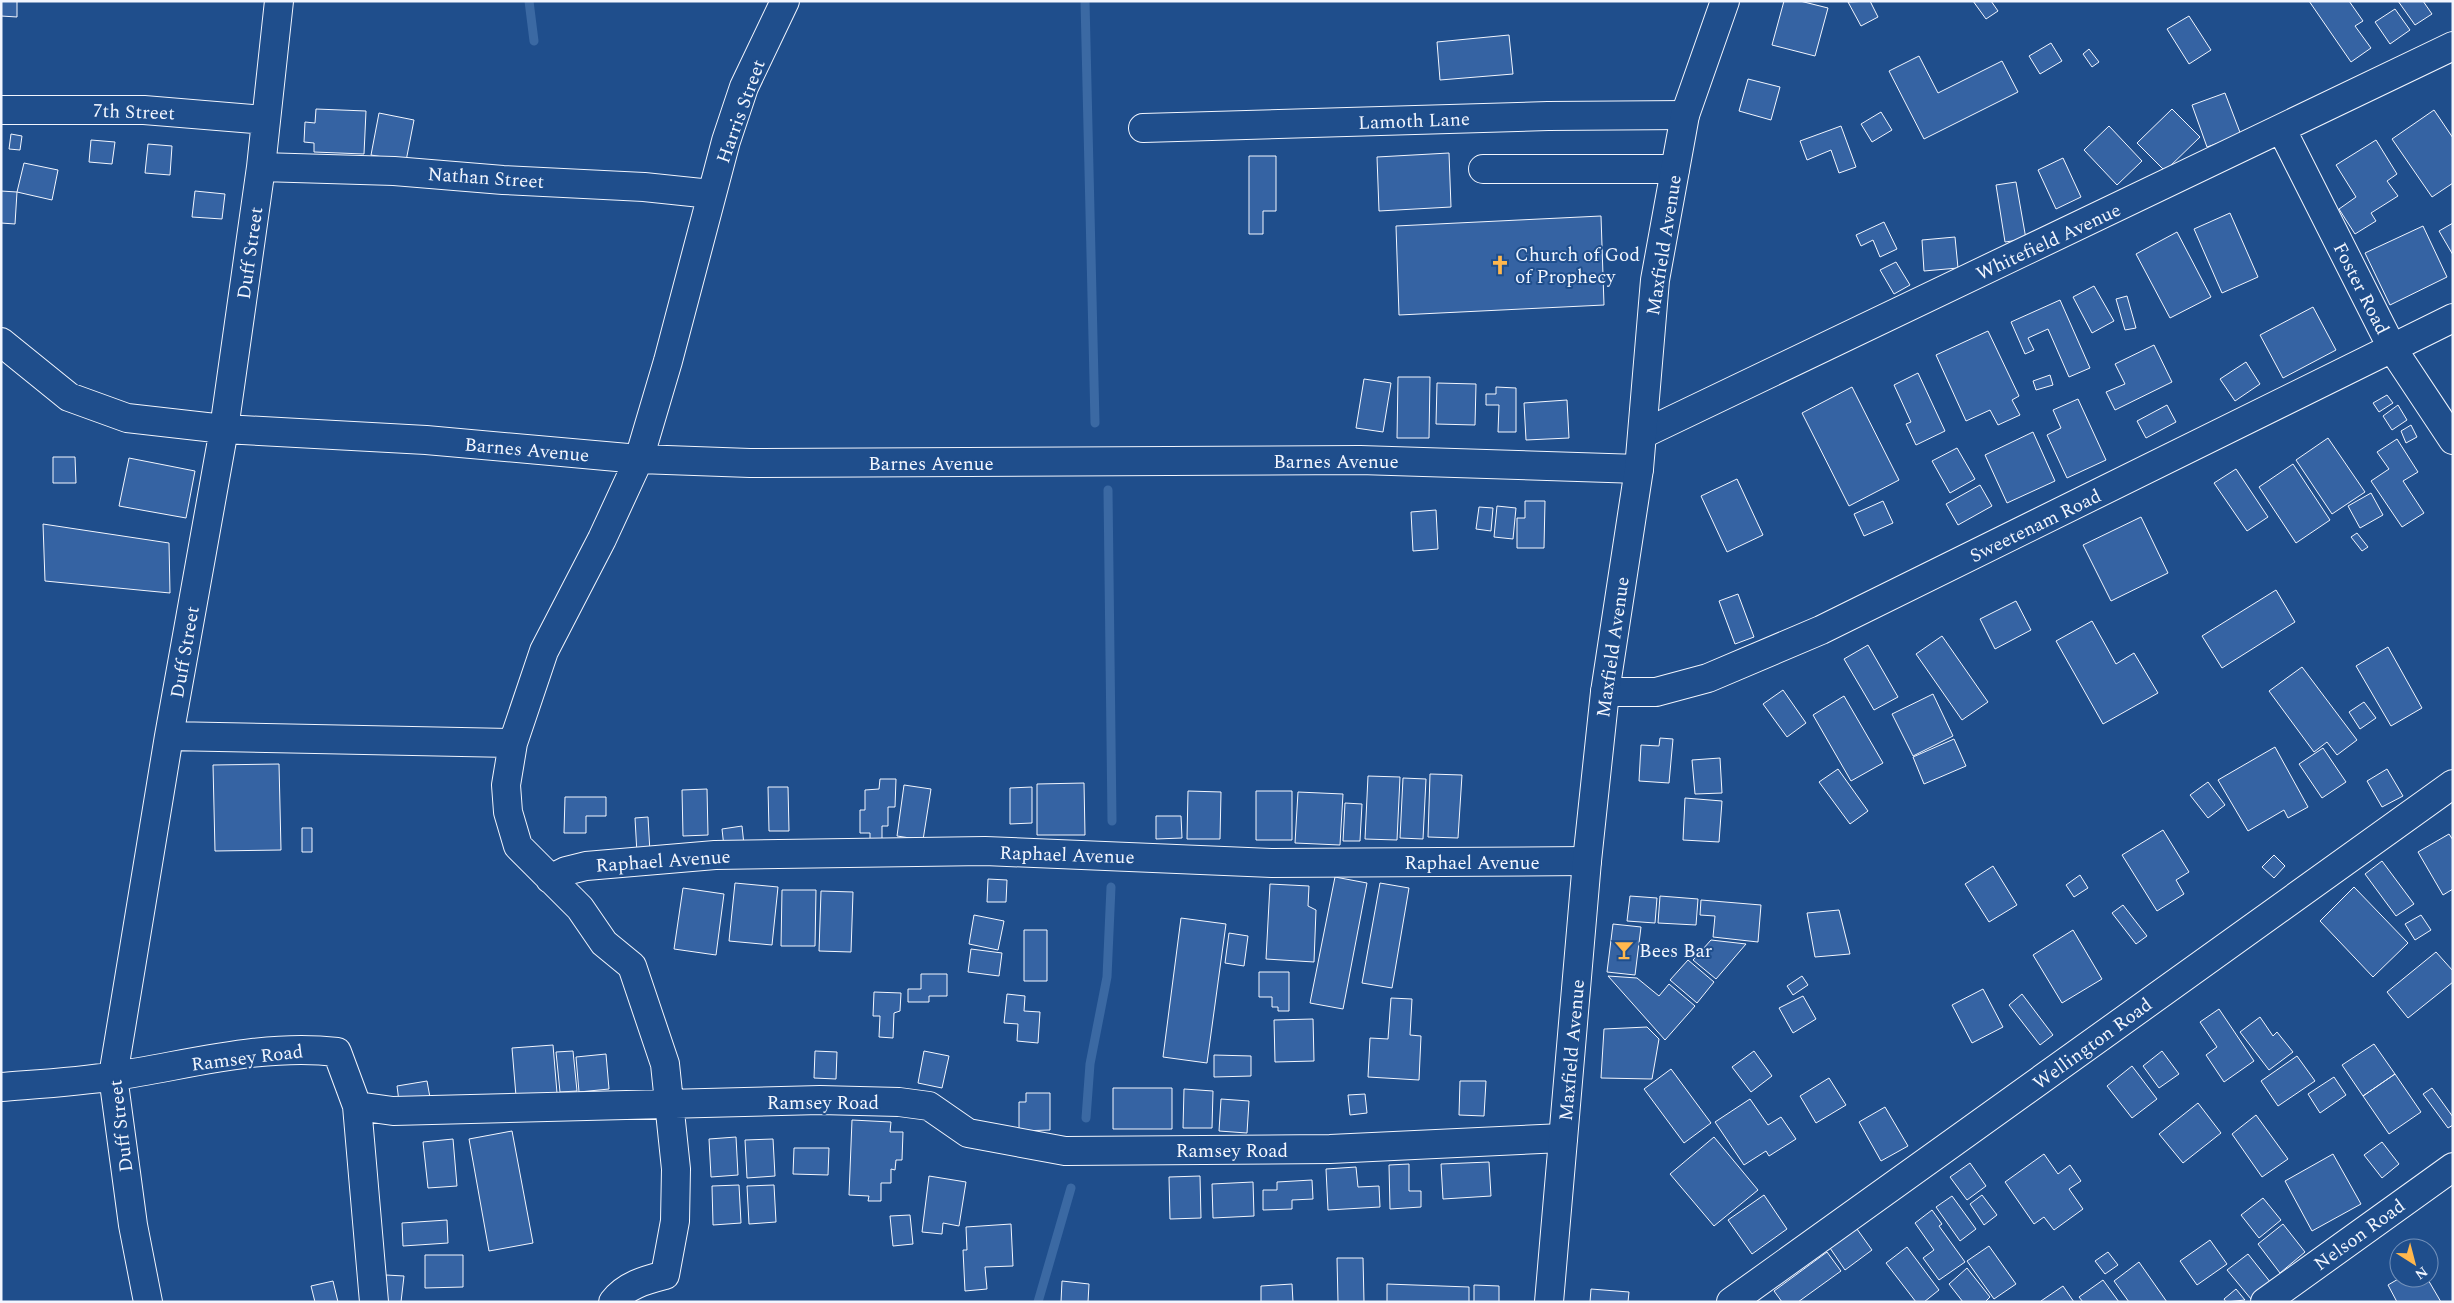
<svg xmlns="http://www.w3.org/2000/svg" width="2454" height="1303" font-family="Spectral,serif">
<rect width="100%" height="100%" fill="#1f4e8c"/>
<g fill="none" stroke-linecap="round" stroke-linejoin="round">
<path stroke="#3b69a3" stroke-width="9" d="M529,1L534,41
M1085,1L1095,423
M1108,490L1112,821
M1086,1118L1090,1064L1107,977L1111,887
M1038,1302L1071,1188"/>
</g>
<path fill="#3563a3" stroke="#f2f6ff" d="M1,1H17V17L1,16Z
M1784,1H1800L1828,8L1815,56L1772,45Z
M1870,1L1878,17L1861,26L1848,2Z
M1973,1H1991L1998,11L1986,19Z
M2309,1H2349L2363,21L2355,26L2371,48L2351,62Z
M2398,1H2423L2432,14L2415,25Z
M2395,9L2410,30L2390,44L2375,22Z
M2189,16L2211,50L2189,64L2167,29Z
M1509,35L1513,74L1440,80L1437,42Z
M2051,43L2062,61L2040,74L2029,56Z
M2089,49L2099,62L2092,67L2083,54Z
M1919,56L1938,93L2002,61L2018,92L1924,139L1889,71Z
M1748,79L1780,87L1771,120L1739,111Z
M2225,93L2241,135L2207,147L2192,105Z
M316,109L366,111L364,154L314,152V143L304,142L305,122L315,123Z
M2172,109L2200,137L2165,171L2137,143Z
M2434,110L2453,138V183L2432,197L2392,139Z
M1881,112L1892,130L1872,142L1861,124Z
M379,113L414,120L406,161L371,155Z
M1841,126L1856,167L1839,173L1831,150L1807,160L1800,141Z
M2109,126L2142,161L2117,185L2084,150Z
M11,134L22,136L20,150L9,149Z
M91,140L115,142L112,164L89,162Z
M2376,140L2397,174L2387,181L2398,196L2371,213L2376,221L2355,234L2339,209L2356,197L2336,165Z
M148,144L172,146L170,175L145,173Z
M1449,153L1451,207L1379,211L1377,157Z
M1249,156H1276V211H1263V234H1249Z
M2063,158L2081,197L2056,209L2038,170Z
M24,163L58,170L52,200L17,192Z
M2016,182L2026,239L2005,242L1996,185Z
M1,191L17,192L15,224L1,223Z
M195,191L225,194L222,219L192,217Z
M2230,213L2258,277L2222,293L2194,229Z
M1601,216L1604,305L1399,315L1396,226Z
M1884,222L1897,249L1880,257L1873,240L1861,246L1856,235Z
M2453,223V255L2439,231Z
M2423,226L2447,277L2390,305L2365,253Z
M2177,232L2211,297L2170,318L2136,254Z
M1955,237L1958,268L1924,271L1922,240Z
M1896,262L1910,285L1894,294L1880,270Z
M2094,286L2114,321L2092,333L2073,297Z
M2127,296L2136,328L2125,330L2116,299Z
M2060,300L2090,368L2069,377L2048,329L2028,338L2034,350L2025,354L2011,322Z
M2313,307L2336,350L2283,378L2260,335Z
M1988,331L2019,396L2012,400L2020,415L1998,425L1990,410L1966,421L1936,355Z
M2154,345L2172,382L2115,410L2106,392L2125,384L2115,364Z
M2246,362L2260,384L2235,401L2220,379Z
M1918,373L1945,431L1916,445L1906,424L1911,422L1894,385Z
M2050,375L2053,385L2036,390L2033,381Z
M1398,377H1430L1429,438H1397Z
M1364,379L1391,383L1383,432L1356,428Z
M1437,383L1476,384L1475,425L1436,424Z
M1496,387L1516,388V432H1498L1499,405H1486V394H1496Z
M1852,387L1899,480L1849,506L1802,413Z
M2387,395L2393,403L2379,412L2373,403Z
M2078,399L2106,460L2067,478L2047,435L2061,428L2053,410Z
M1567,400L1569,438L1526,440L1524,403Z
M2167,405L2176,422L2146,438L2137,421Z
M2398,405L2407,420L2392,430L2383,416Z
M2411,425L2417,437L2406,443L2401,431Z
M2033,432L2055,481L2007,503L1985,455Z
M2328,438L2365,492L2332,514L2296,460Z
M2397,439L2418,472L2403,481L2424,513L2402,527L2371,481L2389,469L2377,452Z
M1957,448L1975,479L1950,493L1932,461Z
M53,457H75L76,483H53Z
M129,458L195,471L186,518L119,506Z
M2293,464L2330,520L2296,543L2259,487Z
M2236,469L2268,517L2247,531L2214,483Z
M1737,479L1763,535L1727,552L1701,496Z
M1980,485L1992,506L1958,525L1946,504Z
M2371,493L2383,515L2360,528L2348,506Z
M1525,501H1545L1544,548H1517V518H1525Z
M1883,501L1893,523L1864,536L1854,514Z
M1497,506L1516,508L1513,539L1494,537Z
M1479,507L1493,508L1491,531L1476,529Z
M1436,510L1438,549L1413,551L1411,512Z
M2141,517L2168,573L2111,601L2083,545Z
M43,524L169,543L170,593L45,581Z
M2357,533L2368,547L2362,551L2351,537Z
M2276,590L2295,622L2222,668L2202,636Z
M1738,594L1754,637L1735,644L1719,601Z
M2016,601L2031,630L1995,649L1980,619Z
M2092,621L2116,664L2134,653L2158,693L2103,724L2056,641Z
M1942,636L1988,702L1962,720L1916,654Z
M1868,645L1898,697L1874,710L1844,659Z
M2388,647L2422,708L2391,726L2356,666Z
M2302,667L2357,740L2337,755L2327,742L2314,752L2269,691Z
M1783,690L1806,723L1787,737L1763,704Z
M1933,694L1953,736L1913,756L1892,714Z
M1844,696L1883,763L1851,781L1813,715Z
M2364,702L2376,718L2360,729L2349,712Z
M1660,738L1673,739L1669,783L1639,781L1641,745L1659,746Z
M1954,739L1966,766L1924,784L1913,757Z
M2275,747L2308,807L2288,818L2284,810L2248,831L2218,780Z
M2323,748L2346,782L2322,798L2299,764Z
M1720,758L1722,793L1695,794L1692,760Z
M279,764L281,850L215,851L213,765Z
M1838,769L1868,811L1850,824L1819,782Z
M2387,769L2403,796L2382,807L2367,781Z
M1430,774L1462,775L1458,838L1428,837Z
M1368,776L1400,777L1397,840L1365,839Z
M1403,778L1426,779L1423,839L1400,838Z
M880,779H896L895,807H888V826H882V845L870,846V833H860V810H865V790L879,789Z
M2208,782L2225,805L2208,818L2190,795Z
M1084,783L1085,835H1037V784Z
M904,785L931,789L923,840L897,836Z
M768,787H788L789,831H769Z
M1032,787V823L1010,824V788Z
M707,789L708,835L683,836L682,790Z
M1188,791L1221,792L1220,839H1187Z
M1256,791H1292V840H1256Z
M1298,792L1343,794L1340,845L1295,843Z
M565,797H606V816H586V833H564Z
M1685,798L1722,801L1719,842L1683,840Z
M1345,803L1362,804L1360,841H1343Z
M1156,816H1181L1182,838L1156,839Z
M648,817L650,853L637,854L635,818Z
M742,826L744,845L724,847L722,829Z
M302,828H312V852H302Z
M2163,830L2189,872L2176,880L2184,894L2157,911L2122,855Z
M2449,834L2453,840V889L2443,895L2418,852Z
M2274,855L2285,866L2274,878L2262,867Z
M2382,861L2414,904L2396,916L2365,874Z
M1993,866L2017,905L1989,922L1965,884Z
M2080,875L2088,888L2074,897L2066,885Z
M1335,877L1367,883L1343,1009L1310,1003Z
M988,879L1007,880L1006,902H987Z
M735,883L778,887L772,945L729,941Z
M1380,883L1409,888L1392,988L1362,983Z
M1270,884L1309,886L1308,906L1316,910L1314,962L1266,959Z
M2354,887L2408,943L2373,977L2320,921Z
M683,888L724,894L716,955L674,949Z
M782,890H816L815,946H781Z
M821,891L853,892L851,952L819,951Z
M1630,896L1657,898L1655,923L1627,921Z
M1660,896L1698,899L1696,925L1658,923Z
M1701,900L1761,905L1758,942L1713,937L1715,916L1700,915Z
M2123,905L2147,936L2136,944L2112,913Z
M1839,910L1850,954L1815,957L1807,913Z
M974,915L1004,921L998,950L969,944Z
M2421,915L2431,930L2415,940L2405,924Z
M1181,918L1226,924L1207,1063L1163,1057Z
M1613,924L1641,927L1635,975L1607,972Z
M1024,930H1047V981H1024Z
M2073,930L2102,979L2062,1003L2033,955Z
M1229,933L1248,936L1244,966L1225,963Z
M1711,940L1746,944L1716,979L1693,960Z
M971,949L1002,953L999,976L968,972Z
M2436,952L2453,971V982L2408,1018L2387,992Z
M1688,960L1714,982L1697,1003L1670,980Z
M1259,972H1289V1011H1278V1007H1272V997H1259Z
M921,974H947V996H929V1002H908V989H921Z
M1608,976L1637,978L1659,996L1669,984L1695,1006L1665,1040Z
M1802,976L1808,985L1793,995L1787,986Z
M1983,989L2003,1027L1972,1043L1952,1005Z
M874,992L901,993L900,1011L894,1013L893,1038L879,1037L880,1016H873Z
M1007,994L1025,996L1024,1011L1040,1012L1038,1043L1017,1041L1018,1024L1004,1023Z
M2022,994L2053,1035L2040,1045L2009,1005Z
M1803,996L1816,1019L1793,1033L1779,1008Z
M1391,998L1412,999L1410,1035L1421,1036L1419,1080L1368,1077L1370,1038L1388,1039Z
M2219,1009L2254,1061L2224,1082L2206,1055L2217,1047L2200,1022Z
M2260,1017L2273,1036L2277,1032L2293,1052L2269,1070L2240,1032Z
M1313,1019L1314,1061L1275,1062L1274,1020Z
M1647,1027L1659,1039L1652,1079L1601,1078L1604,1029Z
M2374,1044L2395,1074L2363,1096L2342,1065Z
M553,1045L557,1093L516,1096L512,1048Z
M573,1051L577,1091L560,1092L556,1052Z
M815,1051L837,1052L836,1079L814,1078Z
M924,1051L949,1056L942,1088L918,1083Z
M1754,1051L1772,1076L1751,1092L1732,1067Z
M2162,1051L2179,1074L2159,1088L2143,1066Z
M606,1054L609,1089L579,1092L576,1057Z
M1214,1055L1251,1056V1076L1214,1077Z
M2297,1056L2315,1081L2278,1106L2261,1081Z
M2132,1066L2157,1099L2132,1118L2107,1086Z
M1671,1069L1711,1123L1684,1143L1644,1089Z
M2395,1074L2421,1112L2389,1134L2363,1096Z
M2334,1077L2346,1095L2320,1113L2308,1094Z
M1829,1078L1846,1105L1816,1123L1800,1096Z
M427,1081L431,1103L400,1109L397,1086Z
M1460,1081H1486L1484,1116L1459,1115Z
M1113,1088H1172V1129H1113Z
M2432,1088L2453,1117V1125L2448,1128L2423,1094Z
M1184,1089L1213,1091L1212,1128H1183Z
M1026,1093H1050V1130L1019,1131V1102H1026Z
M1365,1094L1367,1113L1350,1115L1348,1095Z
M1221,1099L1249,1101L1247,1133L1219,1131Z
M1750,1099L1768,1125L1781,1117L1796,1139L1769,1156L1766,1151L1744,1165L1715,1122Z
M2198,1103L2221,1133L2183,1163L2159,1134Z
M1885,1107L1908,1146L1881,1161L1859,1122Z
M2256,1115L2288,1159L2262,1177L2232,1134Z
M852,1120L891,1122L890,1132H903L902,1160H896L895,1170L891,1169V1183H881V1201H868L869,1196L849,1195Z
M512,1131L533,1243L489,1251L469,1139Z
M736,1137L738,1175L711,1177L709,1139Z
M1714,1137L1758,1190L1714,1226L1670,1174Z
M453,1139L457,1186L428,1188L423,1142Z
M773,1139L775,1176L747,1178L745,1140Z
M2382,1142L2399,1164L2382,1178L2364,1155Z
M794,1148H829L828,1175L793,1174Z
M2044,1154L2058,1174L2070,1165L2081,1181L2069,1189L2083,1209L2054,1230L2044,1217L2034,1224L2005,1182Z
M2333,1154L2361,1204L2312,1231L2285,1181Z
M1489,1162L1491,1196L1443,1199L1441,1164Z
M1970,1163L1986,1186L1967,1200L1950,1177Z
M1409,1164V1191H1421V1207L1390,1209L1389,1165Z
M1356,1167L1358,1187L1379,1186L1380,1207L1328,1210L1326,1169Z
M929,1176L966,1182L959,1226L943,1223L942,1234L922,1232Z
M1200,1176L1201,1218L1170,1219L1169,1177Z
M1312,1180L1313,1199L1292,1200V1209L1263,1210V1190H1277V1182Z
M1253,1182L1254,1216L1213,1218L1212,1184Z
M739,1185L741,1223L713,1225L712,1186Z
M774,1185L776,1222L749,1224L747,1186Z
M1764,1195L1787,1229L1752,1254L1728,1220Z
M1982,1195L1997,1215L1984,1225L1970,1204Z
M1952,1196L1976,1229L1960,1241L1936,1207Z
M2263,1198L2281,1220L2259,1238L2241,1215Z
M1932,1210L1942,1224L1939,1226L1965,1262L1939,1280L1923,1258L1934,1250L1915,1223Z
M910,1215L913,1244L893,1246L890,1216Z
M447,1220L448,1243L403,1246L402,1223Z
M1011,1224L1013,1266L985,1267L987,1289L965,1291L963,1250H967L966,1227Z
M2283,1224L2305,1252L2280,1273L2258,1244Z
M1857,1229L1872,1250L1845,1270L1830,1248Z
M2210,1240L2227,1264L2197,1285L2180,1261Z
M1989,1246L2016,1284L1994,1299L1967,1261Z
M1907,1247L1939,1290L1924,1302H1916L1886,1263Z
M1827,1252L1841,1271L1798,1302H1782L1774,1291Z
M2108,1252L2118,1265L2105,1274L2095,1261Z
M2248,1254L2271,1283L2251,1299L2227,1270Z
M425,1255H463V1287L425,1288Z
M1337,1258H1363L1364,1302H1338Z
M2139,1262L2167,1302H2129L2114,1281Z
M1967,1268L1990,1297L1985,1302H1963L1949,1284Z
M386,1275L404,1276L401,1302H383Z
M2400,1278H2427L2441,1302H2397L2388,1285Z
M2103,1280L2119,1302H2083L2079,1297Z
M333,1281L338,1302H315L311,1286Z
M1062,1281L1089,1284L1088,1302H1061Z
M1292,1284L1293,1302H1261V1286Z
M1387,1284L1469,1287V1302H1387Z
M1474,1285L1499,1286V1302H1474Z
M2063,1286L2074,1302H2042L2041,1301Z
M1591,1289L1629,1292L1628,1302H1590Z
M2236,1289L2245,1300L2226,1302L2224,1299Z"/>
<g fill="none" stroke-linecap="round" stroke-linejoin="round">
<defs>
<path id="minor" d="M1,110H144L266,120
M1143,128L1548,116L1685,115
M2282,130L2392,348L2453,440
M261,167L394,171L503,180L644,187L711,194
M1483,169H1675
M1,342L69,397L127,418L224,429L426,440L639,459L750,463L1360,460L1639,469
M1643,434L2453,46
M1605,692H1656L1708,678L1821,630L2453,318
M169,736L513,743
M550,879L566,871L586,866L715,855L985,851L1272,863L1587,861
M1,1087C39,1084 77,1082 115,1076C188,1065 264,1043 337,1052L357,1106L393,1111L820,1100L899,1102L929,1106L968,1133L1065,1151L1330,1149L1563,1138
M357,1106L374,1302
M148,1302L133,1225L113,1076L169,736L224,429L261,167L279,1
M613,1302C626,1285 646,1280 665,1275L675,1221L676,1169L665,1064L632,966L604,943L580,908L518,846L508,812L506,785L513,743L544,651L602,539L639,459L668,361L726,141L744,87L785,1
M1731,1302L2453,784
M2265,1302L2453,1167"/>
<path id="major" d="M1549,1302L1587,861L1605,692L1639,469L1655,280L1685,115L1725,1"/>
</defs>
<use href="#minor" stroke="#f2f6ff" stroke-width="30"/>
<use href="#major" stroke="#f2f6ff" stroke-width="30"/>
<use href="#minor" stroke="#1f4e8c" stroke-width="28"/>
<use href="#major" stroke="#1f4e8c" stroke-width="28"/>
</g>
<defs>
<symbol id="church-bare" viewBox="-9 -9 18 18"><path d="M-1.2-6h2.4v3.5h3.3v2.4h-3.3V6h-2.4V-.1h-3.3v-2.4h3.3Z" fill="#ffb74d" stroke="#1f4e8c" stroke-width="2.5" paint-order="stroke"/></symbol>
<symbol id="bar-bare" viewBox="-9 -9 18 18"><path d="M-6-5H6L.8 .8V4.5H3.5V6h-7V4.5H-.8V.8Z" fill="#ffb74d" stroke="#1f4e8c" stroke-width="2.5" paint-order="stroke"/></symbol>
</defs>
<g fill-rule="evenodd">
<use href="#church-bare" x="1486" y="251" width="28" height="28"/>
<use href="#bar-bare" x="1610" y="936" width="28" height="28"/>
</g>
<g text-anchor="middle" stroke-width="4" stroke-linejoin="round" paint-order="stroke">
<g font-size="19" fill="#f2f6ff" stroke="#1f4e8c">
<text transform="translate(134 111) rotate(2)" y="7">7th Street</text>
<text transform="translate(740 111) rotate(-70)" y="7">Harris Street</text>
<text transform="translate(1414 120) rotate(-2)" y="7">Lamoth Lane</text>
<text transform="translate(486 177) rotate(4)" y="7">Nathan Street</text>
<text transform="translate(2048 241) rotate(-25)" y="7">Whitefield Avenue</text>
<text transform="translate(1663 245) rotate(-81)" y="7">Maxfield Avenue</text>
<text transform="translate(249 253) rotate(-82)" y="7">Duff Street</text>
<text transform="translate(2362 288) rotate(63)" y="7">Foster Road</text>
<text transform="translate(527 449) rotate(5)" y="7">Barnes Avenue</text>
<text x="1336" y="468">Barnes Avenue</text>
<text x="931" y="470">Barnes Avenue</text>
<text transform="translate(2035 525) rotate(-26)" y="7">Sweetenam Road</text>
<text transform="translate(1612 647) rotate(-82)" y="7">Maxfield Avenue</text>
<text transform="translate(184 652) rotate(-80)" y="7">Duff Street</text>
<text transform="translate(1067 854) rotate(2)" y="7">Raphael Avenue</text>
<text transform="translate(663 860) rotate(-4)" y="7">Raphael Avenue</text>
<text x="1472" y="869">Raphael Avenue</text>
<text transform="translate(2092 1043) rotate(-36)" y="7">Wellington Road</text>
<text transform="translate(1571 1050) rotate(-85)" y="7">Maxfield Avenue</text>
<text transform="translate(247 1057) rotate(-7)" y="7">Ramsey Road</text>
<text x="823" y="1109">Ramsey Road</text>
<text transform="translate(120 1126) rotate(-97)" y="7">Duff Street</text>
<text x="1232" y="1157">Ramsey Road</text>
<text transform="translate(2359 1234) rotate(-36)" y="7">Nelson Road</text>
</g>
<g font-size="19" fill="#f2f6ff" stroke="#1f4e8c" text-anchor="start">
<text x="1515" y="261">Church of God<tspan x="1515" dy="22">of Prophecy</tspan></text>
<text x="1639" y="957">Bees Bar</text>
</g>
</g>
<rect width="2454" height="1303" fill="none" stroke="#f2f6ff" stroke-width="5"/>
<g transform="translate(2414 1263) rotate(144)"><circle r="24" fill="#1f4e8c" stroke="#7391ba"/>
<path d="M0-4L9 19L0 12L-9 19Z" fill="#ffb74d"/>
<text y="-8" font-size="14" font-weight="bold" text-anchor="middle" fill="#f2f6ff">N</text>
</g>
</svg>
